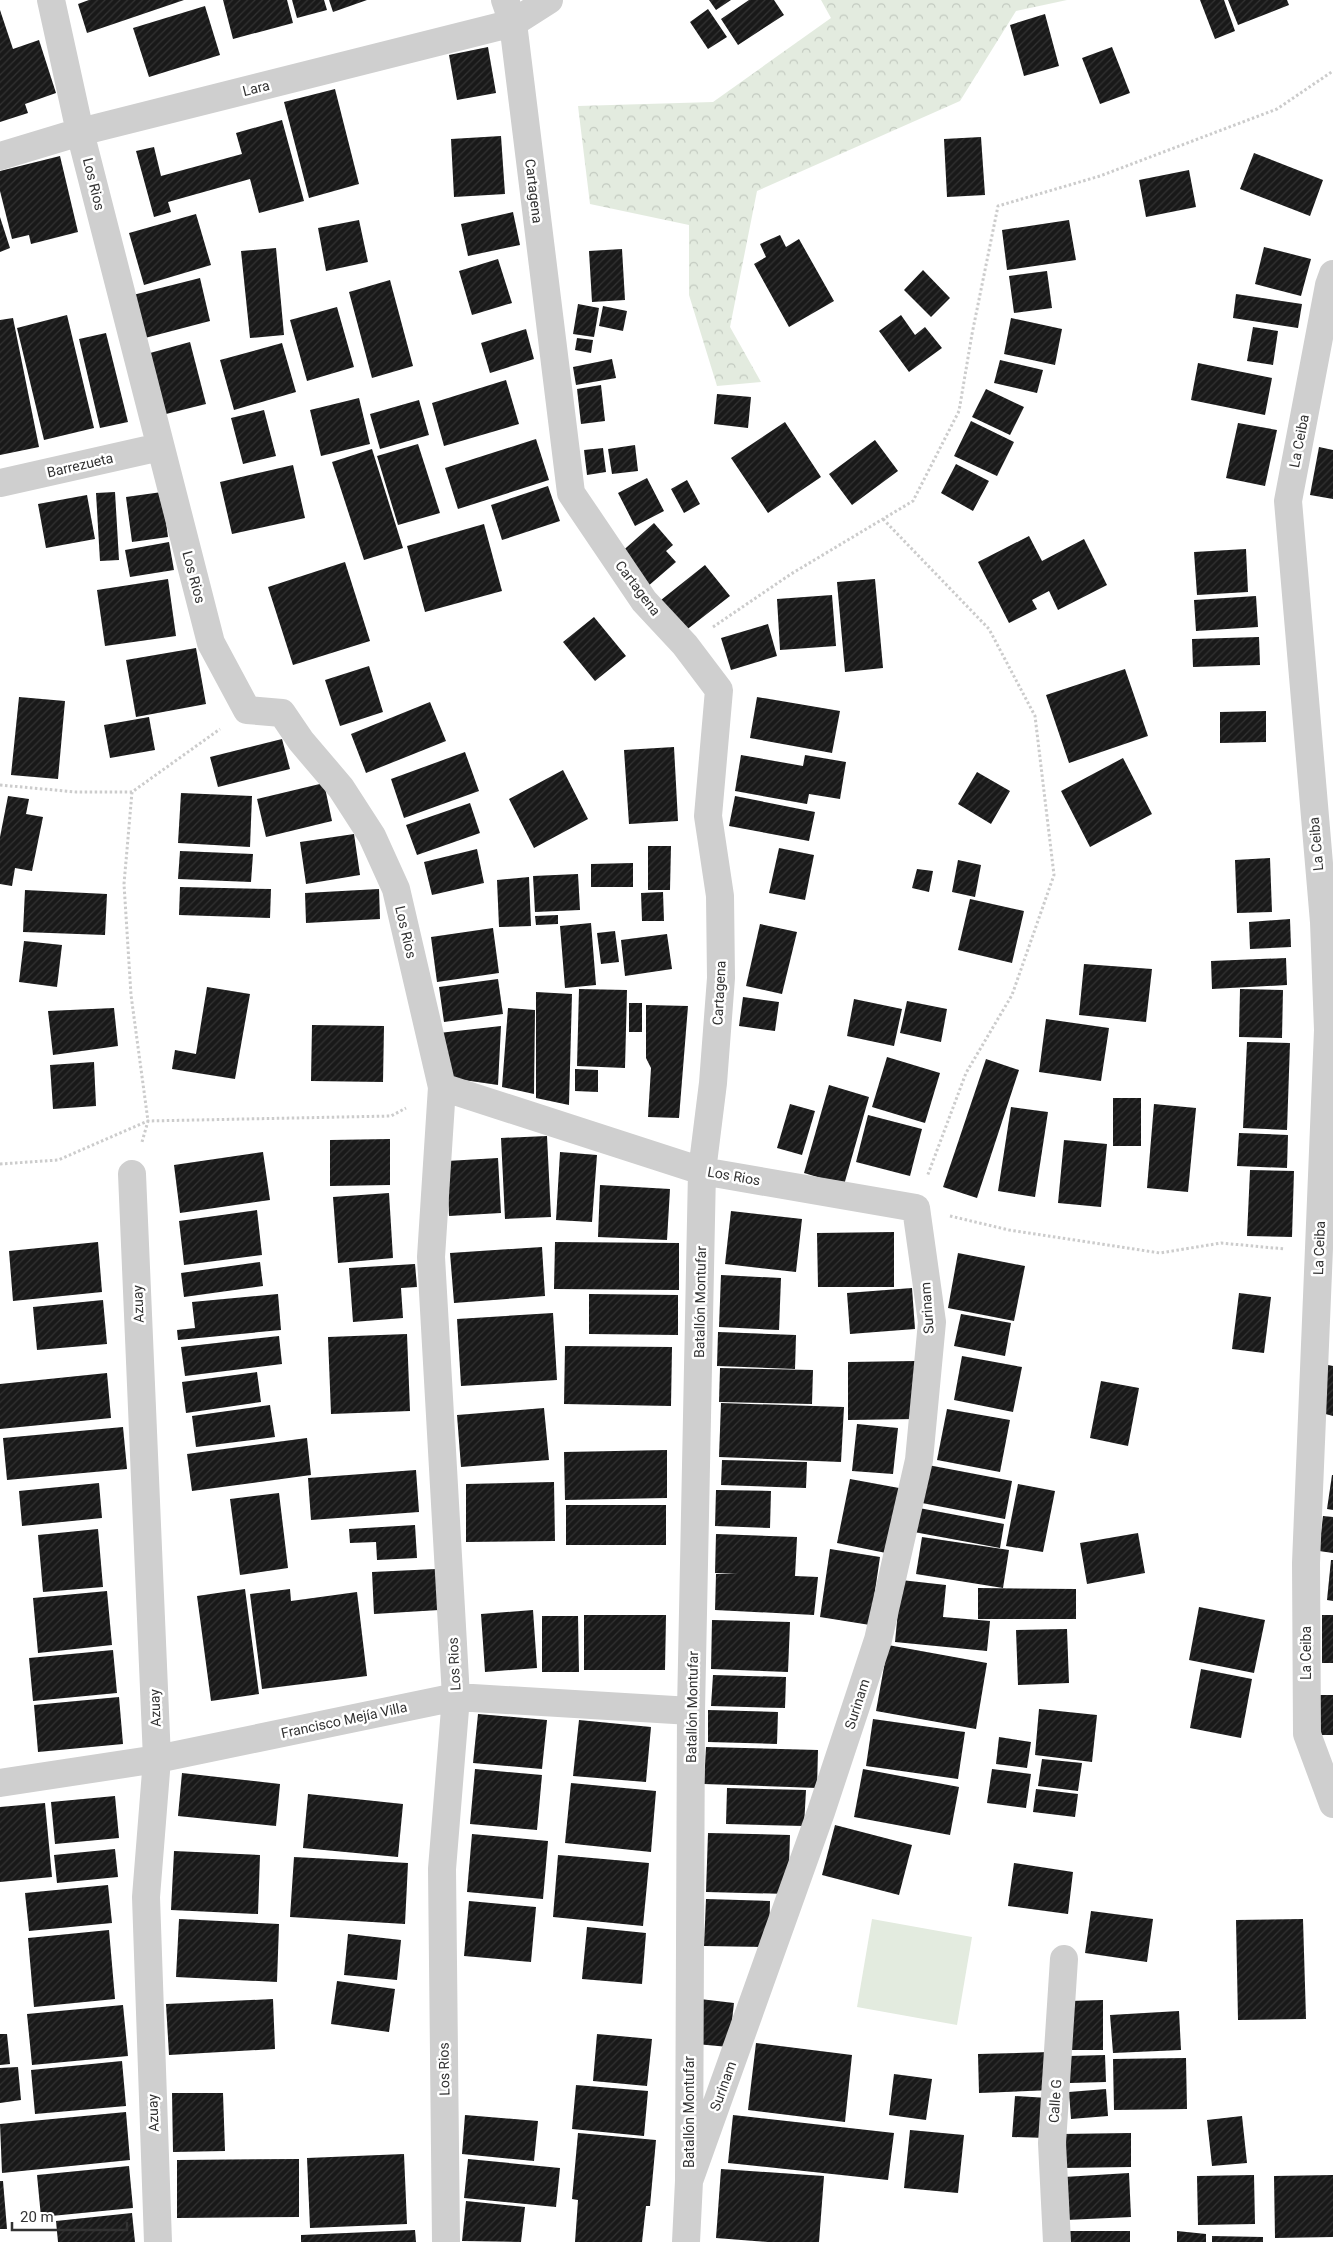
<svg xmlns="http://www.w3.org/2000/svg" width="1333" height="2242" font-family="Roboto,sans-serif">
<defs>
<pattern id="forest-crowns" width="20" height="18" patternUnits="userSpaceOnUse" patternTransform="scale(1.25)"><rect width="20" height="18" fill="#e3ebdf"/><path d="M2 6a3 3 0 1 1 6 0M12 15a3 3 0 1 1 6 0" fill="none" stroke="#c3cac0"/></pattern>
<pattern id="building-hatch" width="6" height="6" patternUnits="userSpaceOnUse" patternTransform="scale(1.25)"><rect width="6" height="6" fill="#191919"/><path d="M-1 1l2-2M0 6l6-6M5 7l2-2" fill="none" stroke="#323232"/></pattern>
</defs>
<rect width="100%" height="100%" fill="#fff"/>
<path fill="#e3ebdf" d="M872,1919L972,1937L957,2025L857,2007Z"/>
<path fill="url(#forest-crowns)" d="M821,0H1067L1016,11L960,101L757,191L730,327L761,382L717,386L689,295V225L590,204L578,106L713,102L831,18Z"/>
<path fill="url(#building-hatch)" d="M89,0H184L87,33L78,4Z
M223,0H287L293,23L233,39Z
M292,0H324L327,10L297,18Z
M329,0H367L333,12Z
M709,0H731L716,10Z
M749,0H774L784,15L738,45L721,19Z
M1200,0H1224L1235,31L1215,39Z
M1228,0H1287L1289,5L1238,25Z
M205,6L220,55L149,77L133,28Z
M708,9L727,37L708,49L690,22Z
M0,10L13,49L39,40L56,93L25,104L28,113L0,122Z
M1045,14L1059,66L1024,76L1010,25Z
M488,47L496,93L457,100L449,55Z
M1112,47L1130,93L1100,104L1082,58Z
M335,89L359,184L309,198L284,102Z
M282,120L304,201L259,213L250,179L168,202L171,212L154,217L136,151L154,147L161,176L242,154L236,133Z
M501,136L505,194L454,197L451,139Z
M981,137L985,195L947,197L944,139Z
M1254,153L1323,180L1310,216L1240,189Z
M60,156L78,232L31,244L29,235L12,239L0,191V171Z
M1189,170L1196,207L1146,217L1139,180Z
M513,212L520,245L468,256L461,224Z
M196,214L211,265L144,285L129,233Z
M0,217L10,248L0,252Z
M359,220L368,262L326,271L318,228Z
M1069,220L1076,260L1007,270L1002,230Z
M780,235L786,247L799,239L834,301L789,327L754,264L766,257L760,244Z
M1264,247L1311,259L1301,296L1255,284Z
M276,248L284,335L250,338L241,251Z
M622,249L625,300L592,302L589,251Z
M498,259L512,303L472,315L459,271Z
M923,270L950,298L931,317L904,290Z
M1047,271L1052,308L1014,313L1009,276Z
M200,278L210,321L145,338L133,295Z
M390,280L413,366L372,378L349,292Z
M1236,294L1302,304L1298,328L1233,318Z
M578,304L599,308L594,337L573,334Z
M603,306L627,311L623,331L599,326Z
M337,307L354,367L307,381L290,320Z
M67,315L94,428L44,440L17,328Z
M901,315L915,335L925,327L942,348L909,372L879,331Z
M13,318L39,447L0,455V320Z
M1011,318L1062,329L1055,365L1004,354Z
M1253,327L1278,331L1273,365L1247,361Z
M526,329L534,359L490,373L481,343Z
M106,333L128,422L100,428L79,339Z
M577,338L593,340L591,353L575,350Z
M190,342L206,404L166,414L150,353Z
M282,343L296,392L234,410L220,360Z
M612,359L616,378L576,385L573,367Z
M1000,360L1043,370L1037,393L994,383Z
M1198,363L1272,378L1265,415L1191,400Z
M506,380L519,424L444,446L432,403Z
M601,385L605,421L581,424L577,389Z
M986,389L1024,407L1010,435L972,417Z
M717,394L751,397L748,428L714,424Z
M359,398L370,444L321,456L310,410Z
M419,400L429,435L380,449L370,414Z
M264,410L276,456L243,464L231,418Z
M971,421L1014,442L997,476L954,456Z
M785,422L821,477L768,513L731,458Z
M1238,423L1277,430L1265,486L1226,478Z
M536,439L549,480L458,509L445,468Z
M875,440L898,471L852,505L829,474Z
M418,444L440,513L398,525L377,456Z
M635,445L638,471L612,474L608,449Z
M1319,447L1333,450V499L1310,495Z
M603,448L606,472L587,475L584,450Z
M372,449L403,548L364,560L332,462Z
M956,464L989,481L973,511L941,493Z
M293,465L305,518L232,534L220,482Z
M647,478L664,511L635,526L618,493Z
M687,480L700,504L684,513L671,489Z
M548,486L560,521L502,540L491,505Z
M115,492L119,560L100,561L96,493Z
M162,492L168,537L132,542L126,497Z
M87,495L95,539L46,548L38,504Z
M654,523L673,545L666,551L676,562L647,587L618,555Z
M484,524L502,591L425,612L407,546Z
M1029,536L1042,561L1084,539L1107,585L1058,610L1049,591L1032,600L1037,609L1009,623L978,562Z
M169,542L174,570L130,577L125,550Z
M1246,549L1248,592L1197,595L1194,552Z
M345,562L370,641L293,665L268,587Z
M705,565L730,596L685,631L661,600Z
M168,579L176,636L105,646L97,590Z
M875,579L883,668L845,672L837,582Z
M832,595L836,646L780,650L777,599Z
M1256,596L1258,627L1196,631L1194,600Z
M594,617L626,656L595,681L563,642Z
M768,624L777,656L731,670L721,638Z
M1259,637L1260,665L1193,667L1192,639Z
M196,648L206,704L136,717L126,660Z
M369,666L383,712L340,726L325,680Z
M1125,669L1148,736L1069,763L1046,695Z
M19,697L65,701L58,779L11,775Z
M757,697L840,711L832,753L750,738Z
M430,702L446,741L366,773L351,734Z
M1266,711V742L1220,743V712Z
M149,717L155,750L110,758L104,725Z
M282,739L290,769L218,787L210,757Z
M674,747L678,821L629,824L624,750Z
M465,752L479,791L404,818L391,779Z
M741,755L803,766L805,755L846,762L840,799L809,794L807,804L735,791Z
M1123,758L1152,814L1090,847L1061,791Z
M563,770L588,819L534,848L509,799Z
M977,772L1010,791L991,824L958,804Z
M324,783L332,821L266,837L257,799Z
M181,793L252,796L250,847L178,843Z
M8,796L29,799L26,814L43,817L32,871L15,868L12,886L0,884V837Z
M735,796L815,812L809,841L729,826Z
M470,803L480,833L417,855L406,825Z
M354,834L360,875L306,884L300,842Z
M648,846H671L670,890H648Z
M779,848L814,855L805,900L769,893Z
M477,849L484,883L432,895L424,862Z
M180,851L253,854L251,882L178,879Z
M1270,858L1272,912L1237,913L1235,860Z
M958,860L981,865L975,897L952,892Z
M633,863V887H591V864Z
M917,869L933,871L929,892L912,888Z
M578,874L580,910L535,912L533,876Z
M529,877L531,926L499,927L497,880Z
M180,887L271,889L270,918L179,915Z
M379,889L380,919L306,923L305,893Z
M25,890L107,894L105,935L23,932Z
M663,892L664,921H642L641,893Z
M970,899L1024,911L1012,963L958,950Z
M558,915V924L536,925L535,916Z
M1290,919L1291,947L1250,949L1249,922Z
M591,923L596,985L565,988L560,926Z
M760,924L797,932L782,994L746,986Z
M493,928L499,973L437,982L431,937Z
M615,931L619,962L601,964L597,933Z
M667,934L672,969L625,976L621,940Z
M24,941L62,945L57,987L19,982Z
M1286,958L1287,985L1212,989L1211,961Z
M1084,964L1152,969L1146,1022L1079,1015Z
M498,979L503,1014L444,1022L439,987Z
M207,987L250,994L235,1079L172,1069L175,1050L196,1054Z
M579,989L627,990L625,1068L577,1066Z
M1240,989L1283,990L1282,1038L1239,1037Z
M536,992L572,994L569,1105L536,1098Z
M743,997L779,1002L775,1031L739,1026Z
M854,999L902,1009L894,1046L847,1036Z
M907,1001L947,1009L941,1042L900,1033Z
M629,1003H642V1032H629Z
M646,1005L688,1006L679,1118L648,1117L651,1068L646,1058Z
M114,1008L118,1046L53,1055L48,1011Z
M508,1008L535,1010L534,1094L502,1087Z
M1046,1019L1109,1028L1101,1081L1039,1072Z
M312,1025L384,1026L383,1082L311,1081Z
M501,1026L498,1085L450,1078L439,1033Z
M1247,1042L1290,1043L1287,1130L1243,1128Z
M887,1057L940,1073L925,1123L872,1107Z
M986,1059L1019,1070L977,1198L943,1187Z
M94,1062L96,1106L53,1109L50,1065Z
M575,1069L598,1070V1092L575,1091Z
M829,1085L869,1097L844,1185L804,1173Z
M1113,1098H1141V1146H1113Z
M790,1104L815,1111L802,1155L777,1148Z
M1154,1104L1196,1108L1188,1192L1147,1188Z
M1011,1107L1048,1112L1035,1197L998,1191Z
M868,1115L922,1129L910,1176L856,1162Z
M1239,1133L1288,1135L1287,1168L1237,1166Z
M547,1136L551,1217L505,1219L501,1138Z
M390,1139V1185L330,1186V1140Z
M1064,1140L1107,1144L1101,1207L1058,1203Z
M263,1152L270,1200L180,1213L174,1165Z
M560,1152L597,1155L592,1222L556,1220Z
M498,1158L501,1213L449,1216L447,1161Z
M1250,1170L1294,1171L1292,1237L1247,1236Z
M600,1185L670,1189L667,1240L598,1237Z
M389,1193L393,1258L338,1263L333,1197Z
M257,1210L262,1255L184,1265L179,1221Z
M731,1211L802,1219L796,1272L725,1264Z
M894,1232V1287H818L817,1233Z
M98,1242L102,1292L13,1301L9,1251Z
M555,1242L679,1243V1290L554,1289Z
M542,1247L545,1296L454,1303L450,1253Z
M958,1253L1025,1266L1014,1321L948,1308Z
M260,1262L263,1286L184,1297L181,1273Z
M415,1264L417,1287L401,1288L403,1318L353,1322L349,1268Z
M721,1275L781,1278L779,1330L719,1327Z
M912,1288L915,1329L850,1334L847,1293Z
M1239,1293L1271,1297L1264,1353L1232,1349Z
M278,1294L281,1330L178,1340L177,1330L195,1328L192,1302Z
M589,1294L678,1295V1335L589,1334Z
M103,1300L107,1344L37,1350L33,1307Z
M553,1313L557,1380L461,1386L457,1319Z
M961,1314L1011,1323L1005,1356L954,1346Z
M718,1332L796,1335L795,1369L717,1366Z
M407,1334L410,1411L331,1414L328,1337Z
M279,1336L282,1364L185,1376L181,1347Z
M565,1346L672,1347L671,1406L564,1404Z
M962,1356L1022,1367L1013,1412L954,1400Z
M915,1361L916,1419L848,1420V1362Z
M1328,1365L1333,1366V1416L1318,1412Z
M720,1368L813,1370L812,1404L719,1402Z
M257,1372L261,1402L186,1413L182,1382Z
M107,1373L111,1418L0,1429V1384Z
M1101,1381L1139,1388L1128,1446L1090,1438Z
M721,1403L844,1407L841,1462L719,1457Z
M270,1405L275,1437L196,1447L192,1416Z
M544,1408L549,1460L461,1467L457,1415Z
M947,1409L1010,1420L1000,1472L937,1460Z
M857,1424L898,1428L893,1474L852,1471Z
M123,1427L127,1469L7,1480L3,1438Z
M307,1438L311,1475L192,1491L187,1454Z
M667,1450V1498L565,1500L564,1452Z
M722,1460L807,1462L806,1488L721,1485Z
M928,1465L1012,1481L1005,1519L922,1503Z
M416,1470L419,1512L311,1520L308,1478Z
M1332,1475H1333V1510L1327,1509Z
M850,1479L899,1488L886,1553L837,1543Z
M554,1482L555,1541L466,1542V1484Z
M99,1483L102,1518L22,1526L19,1491Z
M1018,1484L1055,1491L1043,1552L1006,1546Z
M716,1490L771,1491L770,1528L715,1526Z
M279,1493L288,1568L240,1575L230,1499Z
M566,1505H666V1545H566Z
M919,1508L1004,1524L1000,1548L914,1532Z
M1323,1516L1333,1517V1553L1319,1551Z
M415,1525L417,1558L377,1560L376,1542L350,1543L349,1529Z
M98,1529L103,1587L43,1592L38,1535Z
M1138,1533L1145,1573L1087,1584L1080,1543Z
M716,1534L797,1537L795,1576L818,1577L814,1615L715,1610L716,1574H737L715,1573Z
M922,1537L1009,1550L1003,1588L916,1574Z
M830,1549L880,1557L870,1625L820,1617Z
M1331,1560H1333V1601L1327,1600Z
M436,1569L439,1610L374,1614L372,1572Z
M901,1580L946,1585L943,1617L990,1621L987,1651L895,1642Z
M978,1588L1076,1589V1619H978Z
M245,1589L259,1694L211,1701L197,1596Z
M290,1589L291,1601L357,1592L367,1676L262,1689L250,1594Z
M107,1591L112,1645L38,1653L33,1598Z
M1199,1607L1265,1620L1254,1673L1189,1660Z
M533,1610L537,1668L485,1672L481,1614Z
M584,1615H666L665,1670H584Z
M1322,1615H1333V1663H1322Z
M542,1616H578L579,1672H542Z
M712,1620L790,1622L788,1672L711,1669Z
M1067,1629L1069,1683L1018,1685L1016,1630Z
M888,1645L987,1663L976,1729L876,1711Z
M113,1650L117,1693L33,1701L29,1658Z
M1201,1669L1252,1679L1241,1738L1190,1728Z
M713,1675L786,1677L785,1708L711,1706Z
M1315,1695H1333V1735H1314Z
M119,1697L123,1744L38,1752L34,1705Z
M1039,1709L1097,1715L1092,1762L1035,1755Z
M708,1710L778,1712L777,1744L708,1742Z
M478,1714L547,1720L542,1769L473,1763Z
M873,1719L965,1732L958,1779L866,1766Z
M579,1720L651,1727L646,1782L573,1776Z
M999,1737L1031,1742L1027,1768L996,1764Z
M706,1747L818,1750L817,1788L704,1784Z
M1042,1759L1082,1763L1078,1791L1038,1786Z
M475,1769L542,1775L537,1830L470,1824Z
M863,1769L959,1787L950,1835L854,1817Z
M992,1769L1031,1774L1026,1808L987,1803Z
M182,1773L280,1784L276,1826L178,1816Z
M571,1783L656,1791L651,1852L565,1843Z
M727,1788L806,1790L804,1826L726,1824Z
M1036,1789L1078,1794L1075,1817L1033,1812Z
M308,1794L403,1804L398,1857L303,1848Z
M115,1796L119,1838L55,1844L51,1802Z
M45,1803L52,1877L0,1882V1807Z
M835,1825L912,1845L899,1895L822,1875Z
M708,1833L790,1835L788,1894L706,1892Z
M472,1834L548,1841L543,1899L467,1892Z
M115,1849L118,1877L57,1883L54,1855Z
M174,1851L260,1855L258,1914L171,1910Z
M558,1855L649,1863L643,1926L553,1917Z
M294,1857L408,1863L405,1924L290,1917Z
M1014,1863L1073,1872L1068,1914L1008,1906Z
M108,1885L112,1923L29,1931L25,1893Z
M706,1899L770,1901L769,1947L704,1946Z
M469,1901L536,1907L531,1962L464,1956Z
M1091,1911L1153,1919L1147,1962L1085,1953Z
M179,1919L279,1924L277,1982L176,1977Z
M1303,1919L1306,2019L1238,2020L1236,1920Z
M587,1927L646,1933L642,1984L582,1979Z
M109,1930L115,1999L34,2007L28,1938Z
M348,1934L401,1940L397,1980L344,1975Z
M337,1981L395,1989L389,2032L331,2024Z
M273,1999L275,2049L169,2055L166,2004Z
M700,1999L734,2003L729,2047L696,2044Z
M1103,2000V2050H1069V2001Z
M123,2005L128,2056L32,2065L27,2014Z
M1179,2011L1181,2050L1113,2053L1110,2015Z
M0,2034H7L10,2064L0,2065Z
M597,2034L652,2039L647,2086L593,2081Z
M756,2043L852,2055L845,2122L748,2110Z
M1051,2052L1052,2090L979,2093L978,2054Z
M1105,2055L1106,2082L1070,2083L1069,2056Z
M1186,2058L1187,2109L1114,2110L1113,2059Z
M122,2061L126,2106L35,2114L31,2070Z
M18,2067L21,2100L0,2103V2068Z
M894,2074L932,2079L926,2120L889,2115Z
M576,2085L648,2091L644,2136L572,2129Z
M1106,2089L1108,2116L1071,2119L1069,2092Z
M172,2093H223L225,2151L173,2152Z
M1015,2096L1048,2098L1047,2138L1012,2137Z
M126,2112L130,2160L2,2173L0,2124Z
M465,2115L538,2121L534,2161L462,2154Z
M733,2115L894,2133L888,2180L728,2163Z
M1242,2116L1247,2163L1212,2166L1207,2120Z
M910,2130L964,2135L958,2193L904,2188Z
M578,2133L656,2140L650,2206H646L642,2242H575L578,2200L572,2199Z
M1131,2133V2167L1062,2168L1061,2134Z
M404,2154L407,2224L310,2228L307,2158Z
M299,2159V2217L177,2218V2160Z
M468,2159L560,2168L556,2207L464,2198Z
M129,2166L133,2208L41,2217L37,2175Z
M721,2169L824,2176L819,2242H767L716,2238Z
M1129,2173L1131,2217L1066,2220L1064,2177Z
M1254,2175L1255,2224L1198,2225L1197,2176Z
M1333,2175V2237L1275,2238L1274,2176Z
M0,2181H3L7,2229H0Z
M466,2201L525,2207L521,2242L462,2241Z
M132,2213L135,2242H58L56,2221Z
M415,2230L416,2242H301V2235Z
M1070,2231H1130V2242H1070Z
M1177,2231L1206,2234V2242H1177Z
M1212,2236L1263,2237V2242H1212Z"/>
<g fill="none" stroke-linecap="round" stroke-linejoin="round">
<path stroke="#ccc" stroke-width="3" stroke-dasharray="2.5 2.5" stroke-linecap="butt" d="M883,519L989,629L1035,716L1054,875L1012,995L966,1073L927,1177
M713,627L791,574L913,501L959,411L972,334L998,206L1100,176L1277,109L1333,71
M0,785L76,792H132L220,729
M132,792L124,884L131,995L148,1121L142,1142
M0,1164L58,1160L148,1121L391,1116L406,1108
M950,1216L1009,1230L1160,1253L1221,1243L1285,1249"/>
<path stroke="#cfcfcf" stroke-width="28" d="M51,0L80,132L211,643L247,710L282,713L301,741L341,788L372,836L396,889L442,1087L702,1171L916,1208L932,1322L919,1460L878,1640L821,1812L689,2181
M505,0L513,23L571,493L644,601L685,645L719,690L708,816L720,896L721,978L713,1083L702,1171L691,1711L689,2181L686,2242
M0,156L80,132L513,23L549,0
M1333,274L1329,285L1288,501L1324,922L1328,1030L1306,1563L1307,1734L1333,1804
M0,483L160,447
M442,1087L431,1257L456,1697L442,1869L446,2242
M132,1174L157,1759L146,1897L158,2242
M0,1783L157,1759L456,1697L691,1711
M1057,2242L1052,2143L1064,1959"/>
</g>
<g text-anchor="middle" stroke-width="5" stroke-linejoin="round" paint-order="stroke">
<g font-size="14" fill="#323232" stroke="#fff">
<text transform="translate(256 88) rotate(-14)" y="5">Lara</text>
<text transform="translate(94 184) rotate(76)" y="5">Los Rios</text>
<text transform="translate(534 191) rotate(83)" y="5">Cartagena</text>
<text transform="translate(1299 441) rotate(-79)" y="5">La Ceiba</text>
<text transform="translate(80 465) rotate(-13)" y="5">Barrezueta</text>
<text transform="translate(194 577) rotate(75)" y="5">Los Rios</text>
<text transform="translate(638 588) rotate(53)" y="5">Cartagena</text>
<text transform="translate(1316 844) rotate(-95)" y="5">La Ceiba</text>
<text transform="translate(406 932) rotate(77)" y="5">Los Rios</text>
<text transform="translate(719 993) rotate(-87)" y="5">Cartagena</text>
<text transform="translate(734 1176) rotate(10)" y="5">Los Rios</text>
<text transform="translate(1319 1248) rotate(-88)" y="5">La Ceiba</text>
<text transform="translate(700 1302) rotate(-89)" y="5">Batallón Montufar</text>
<text transform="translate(138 1304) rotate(-92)" y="5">Azuay</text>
<text transform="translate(927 1308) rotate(-94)" y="5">Surinam</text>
<text transform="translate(1306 1653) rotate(-90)" y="5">La Ceiba</text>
<text transform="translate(454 1664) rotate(-93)" y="5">Los Rios</text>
<text transform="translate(857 1704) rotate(-72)" y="5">Surinam</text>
<text transform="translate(692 1707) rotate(-89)" y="5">Batallón Montufar</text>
<text transform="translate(155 1708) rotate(-92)" y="5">Azuay</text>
<text transform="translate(344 1720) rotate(-12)" y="5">Francisco Mejía Villa</text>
<text transform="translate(444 2069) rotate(-91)" y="5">Los Rios</text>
<text transform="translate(723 2086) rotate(-70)" y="5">Surinam</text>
<text transform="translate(1055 2101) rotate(-86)" y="5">Calle G</text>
<text transform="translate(689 2112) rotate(-90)" y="5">Batallón Montufar</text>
<text transform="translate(153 2113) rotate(-92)" y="5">Azuay</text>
</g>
</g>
<path d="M12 2222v8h115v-8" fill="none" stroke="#323232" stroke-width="2.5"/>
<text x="20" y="2222" font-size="15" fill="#323232" stroke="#ffffff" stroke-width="4" paint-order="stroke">20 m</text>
</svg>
